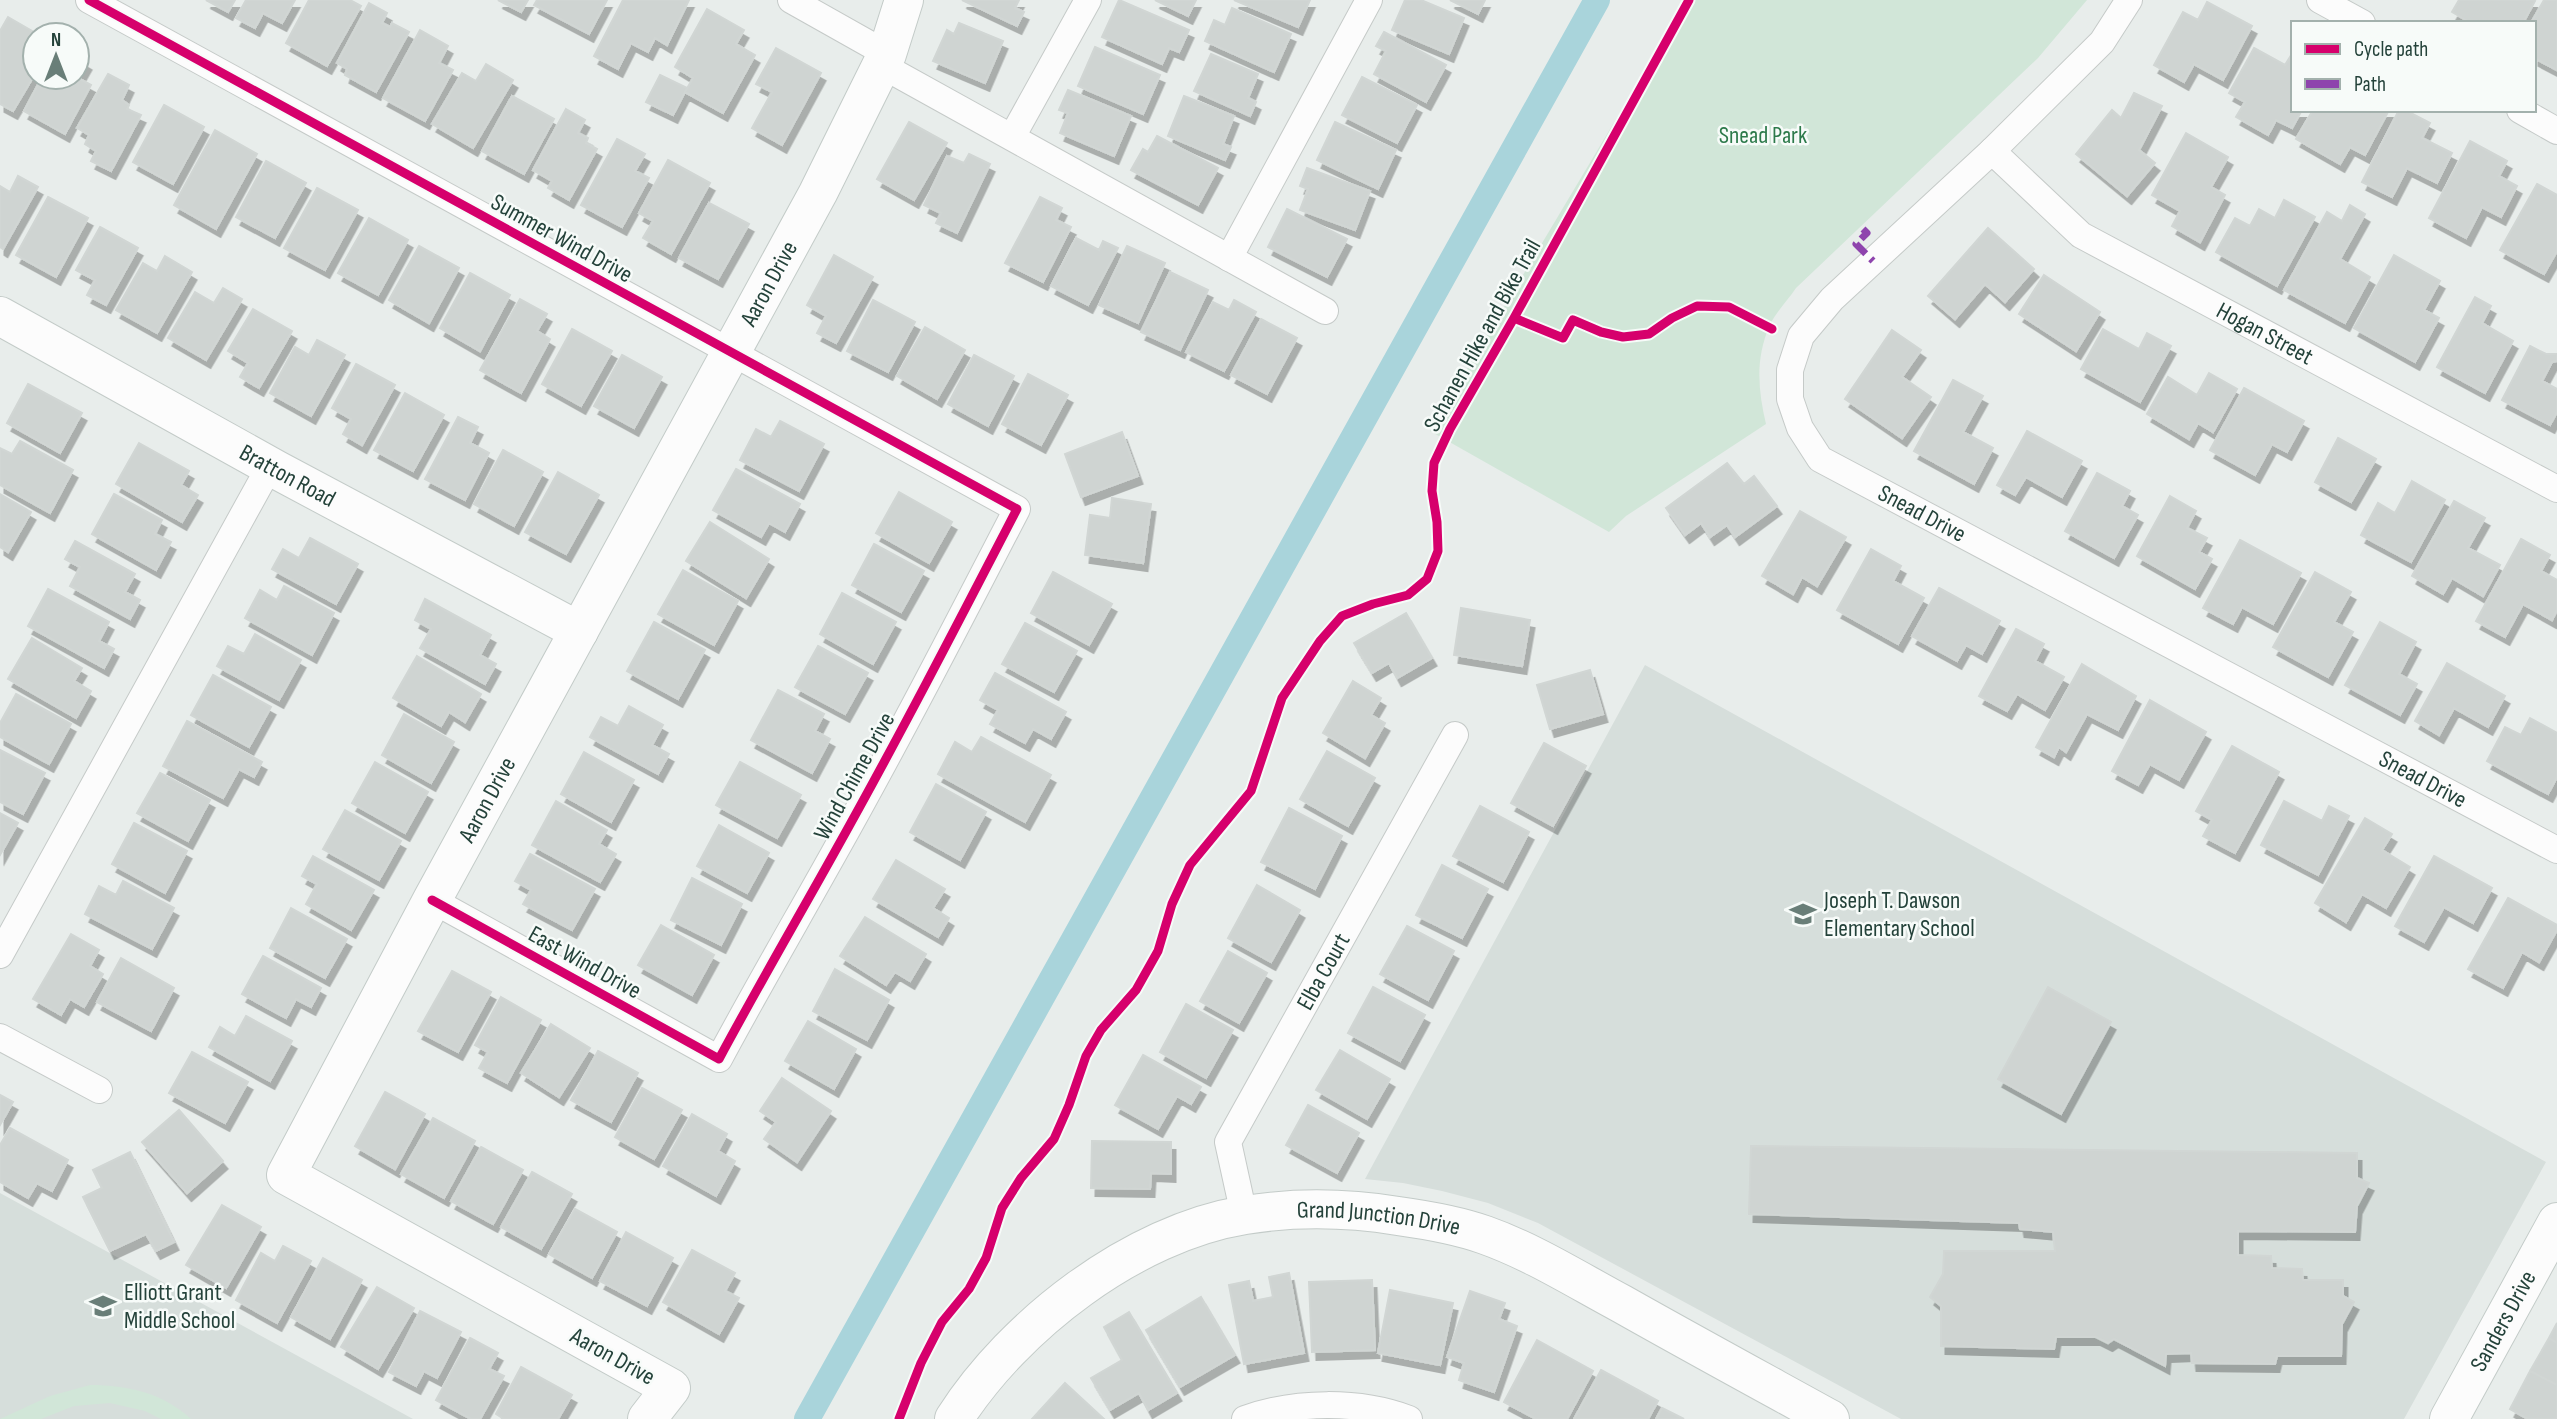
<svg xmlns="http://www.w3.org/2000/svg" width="2557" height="1419" font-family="'Sofia Sans Condensed',sans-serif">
<defs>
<filter id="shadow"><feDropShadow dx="4.5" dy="8" stdDeviation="0" flood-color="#0004"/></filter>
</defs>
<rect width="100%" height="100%" fill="#e8edeb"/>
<path fill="#d6dedb" d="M1645,665L2546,1162L2404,1419H1901L1538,1223L1488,1203L1442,1191L1403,1183L1365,1179Z
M0,1193L413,1419H0Z"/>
<path fill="#d1e6d8" d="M1687,0H2087L2038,58L1796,288C1788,300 1776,312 1770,325C1755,358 1758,390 1766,424L1626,516L1609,532L1430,431Z
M90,1385C128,1385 163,1393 191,1419H161L145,1411L110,1403L74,1406L41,1419H0L50,1396Z"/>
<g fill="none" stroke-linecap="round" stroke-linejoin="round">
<path stroke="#a9d4db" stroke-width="26" d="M807,1419L1597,0"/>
</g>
<path fill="#cfd4d2" stroke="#d1d6d4" stroke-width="2" filter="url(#shadow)" d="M206,0H235L228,12Z
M246,0H295L282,23L263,13L255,28L236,18Z
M309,0H350L361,6L327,66L286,43Z
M498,0H528L521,12Z
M537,0H607L589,34L534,5Z
M623,0H689L667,45L655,38L648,52L631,43L618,69L594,56Z
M962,0H1019L1015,8L1024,12L1017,26Z
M1119,0L1189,30L1179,52L1169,48L1162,64L1102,37Z
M1155,0H1196L1188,16Z
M1234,0H1310L1298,27Z
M1405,0H1421L1464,18L1449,54L1392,30Z
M1450,0H1485L1478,14Z
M2459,0H2533L2535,1L2523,23H2471L2452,12Z
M2544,0H2557V70L2534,58V23H2531Z
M2207,2L2252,26L2223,80L2194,64L2184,82L2154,65L2183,12L2198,20Z
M369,3L387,13L382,23L390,27L392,23L409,32L376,92L345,75L347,69L337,63Z
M1232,8L1291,34L1274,72L1205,41L1214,20L1225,25Z
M707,9L744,30L736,44L755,55L723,113L685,92L693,78L675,67Z
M8,17L39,35H35V74L13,111L0,104V31Z
M959,23L1003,41L985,83L933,61L947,30L954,34Z
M420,30L448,46L439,63L453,70L425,121L383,98Z
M1384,32L1446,65L1426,102L1374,74L1386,51L1376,46Z
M1095,47L1160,75L1143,114L1078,86Z
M776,48L821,73L782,145L752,128L772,92L756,84Z
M2254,48L2285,65L2293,52V110H2302L2292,128L2276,120L2268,135L2236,117L2245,102L2229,93Z
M1211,54L1258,74L1248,98L1256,102L1250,116L1194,91Z
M77,56L87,62L78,78L91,85L65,134L24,111L42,77H77Z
M486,64L513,80L473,148L432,124L462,73L476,81Z
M108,74L129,85L122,100L129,105L127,109L141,115L111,171L91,161L96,151L85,144L89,135L77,128Z
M660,75L687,88L673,115L646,102Z
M1362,77L1417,105L1397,143L1342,115Z
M1068,90L1131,116L1114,156L1060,133L1068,113L1059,110Z
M2134,93L2162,106L2139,150L2155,163L2127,196L2076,154L2112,110L2121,118Z
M512,96L554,119L524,174L482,151Z
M1184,96L1234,116L1223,144L1231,147L1225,160L1168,136Z
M164,105L204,127L173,184L133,162Z
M566,109L585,120L578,133L588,138L586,143L597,149L569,200L548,188L552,181L533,170Z
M2313,110H2389L2365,155L2350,147L2340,164L2296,139Z
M2399,110H2405L2430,123L2422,138L2452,153L2437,183L2407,168L2392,197L2362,182Z
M909,122L947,143L914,200L877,179Z
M1335,122L1396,150L1378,189L1317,160Z
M215,130L257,154L216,229L174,205Z
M2186,133L2228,157L2211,187L2225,195L2200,242L2172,226L2180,211L2152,195Z
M1157,136L1218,168L1198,205L1131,170L1143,149L1148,152Z
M617,139L645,154L635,171L649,178L622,227L581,205Z
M2470,141L2507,161L2499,176L2517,186L2501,217L2482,207L2466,238L2429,218Z
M969,154L990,164L957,233L936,223L941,213L924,205L947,156L964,163Z
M668,160L710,183L671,254L643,238L653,221L639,213Z
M266,161L306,183L275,238L236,217Z
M1307,168L1370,191L1355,230L1300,210L1308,189L1300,186Z
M18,176L38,187L3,249L0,247V186L10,192Z
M2537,184L2557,195V251L2544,274L2500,250Z
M317,188L358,210L325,270L284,248Z
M48,197L88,218L56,277L16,255Z
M1040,197L1062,208L1056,220L1071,227L1043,282L1005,263Z
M2284,200L2315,217L2277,286L2216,252L2235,218L2250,226L2259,209L2275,218Z
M709,203L749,224L718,279L679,258Z
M2350,205L2365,214L2340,259L2370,277L2345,323L2284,290L2327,212L2342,221Z
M1287,209L1347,239L1327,277L1268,247Z
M369,218L408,240L378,295L338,273Z
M100,227L138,248L106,305L87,295L95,280L76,270Z
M1988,228L2034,269L2005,302L1985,284L1955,319L1928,296Z
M1076,238L1099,250L1103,241L1118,248L1088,305L1051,286Z
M419,246L459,268L429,323L389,300Z
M1127,246L1165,263L1138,323L1099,305Z
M834,255L873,277L836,343L817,333L826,316L807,305Z
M2394,255L2440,281L2424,310L2439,318L2415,362L2354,328Z
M165,256L192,272L157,333L116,310L143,263L157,271Z
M1170,272L1208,290L1180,350L1141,332Z
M470,273L510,295L480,351L440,328Z
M2044,275L2100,312L2076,351L2019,314Z
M223,288L242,299L206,360L168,338L195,292L214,303Z
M2475,297L2491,306L2482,323L2513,341L2485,393L2437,367Z
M520,299L547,314L537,331L550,339L521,393L480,370Z
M873,300L915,322L888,372L847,351Z
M1234,300L1256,312L1224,371L1186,352L1213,302L1229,310Z
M253,309L292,331L259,388L240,377L248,363L228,351Z
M1261,319L1297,338L1267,394L1231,375Z
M925,327L965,350L937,399L897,376Z
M572,329L612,351L581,406L542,384Z
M2103,329L2139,349L2147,333L2171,346L2140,402L2081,369Z
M1892,330L1921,350L1902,377L1931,397L1902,438L1845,399Z
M317,340L345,355L311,416L270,393L295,347L309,355Z
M2530,346L2546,354H2557V361L2552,362L2542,381L2557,389V412L2550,425L2502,400Z
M622,355L662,377L634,428L594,406Z
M974,355L1014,376L988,426L948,404Z
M356,364L395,385L362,445L343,434L351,419L332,408Z
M2209,373L2237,389L2213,432L2198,423L2189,439L2147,414L2168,377L2197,395Z
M1028,374L1068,395L1041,445L1002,424Z
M1953,380L1983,396L1963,432L1993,448L1974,484L1914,451Z
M28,384L82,413L60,453L7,423Z
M2244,388L2304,421L2287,452L2272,444L2255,475L2210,450Z
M405,393L444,415L413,471L374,450Z
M458,417L478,427L470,443L489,453L465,500L425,479Z
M780,421L824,444L799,491L740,460L756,429L771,437Z
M2027,431L2082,461L2062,497L2026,477L2015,495L1997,485Z
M1122,432L1138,476L1081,497L1065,454Z
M2338,438L2376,459L2351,502L2315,482Z
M20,441L73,470L50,513L0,485V448L12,454Z
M139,443L189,471L181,485L198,495L182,522L116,484Z
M503,450L543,472L514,526L474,504Z
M1727,463L1744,484L1754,476L1777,506L1735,537L1727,525L1710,537L1701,523L1685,535L1666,508Z
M736,469L800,504L785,532L769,523L761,537L713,510Z
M558,472L599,495L566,554L525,532Z
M2097,473L2130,491L2122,506L2138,515L2114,558L2065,531Z
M2412,481L2445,500L2411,562L2361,535L2378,503L2395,513Z
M899,492L952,522L929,563L876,533Z
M0,494L31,512L8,552L0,547Z
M114,494L162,520L155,534L171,542L156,570L92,534Z
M2170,496L2196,511L2187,528L2207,538L2199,552L2212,559L2195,589L2137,556Z
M1112,498L1151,504L1143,563L1085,555L1090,515L1110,518Z
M2454,501L2485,518L2468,548L2500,565L2483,596L2452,578L2443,594L2412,576Z
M1800,511L1846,537L1817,586L1802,577L1793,594L1762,576Z
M710,522L769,559L746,598L686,561Z
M310,538L358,564L336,604L272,569L283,549L299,558Z
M2521,539L2550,555L2541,571L2557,580V610L2552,620L2523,604L2505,637L2476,621Z
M2240,540L2301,573L2273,624L2242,607L2233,624L2203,608Z
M75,541L135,574L125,592L140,600L130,619L70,586L80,567L65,559Z
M874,544L924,571L901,612L852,585Z
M1871,549L1901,566L1893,581L1924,598L1898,644L1837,610Z
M683,570L738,601L714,645L658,614Z
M1053,572L1112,604L1089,645L1031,613Z
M2315,572L2351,592L2334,622L2353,632L2328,677L2273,647Z
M284,586L334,613L312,655L245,618L260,590L277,600Z
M1939,588L2000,621L1982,654L1966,645L1957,661L1912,636Z
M48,589L109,622L99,641L114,649L104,668L28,626Z
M842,593L896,622L873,664L820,634Z
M425,599L491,635L480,655L496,664L485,684L420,648L431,629L415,620Z
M1461,608L1530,620L1522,666L1454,655Z
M1406,613L1432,658L1397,678L1389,663L1372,673L1354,643Z
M654,622L705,650L678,699L627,671Z
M2380,622L2416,642L2399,674L2417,684L2400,715L2345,685Z
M1025,623L1077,651L1054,692L1002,664Z
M2016,629L2044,644L2035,661L2064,677L2045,710L2017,694L2007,711L1979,696Z
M255,634L301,660L279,700L217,666L228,646L244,654Z
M32,638L82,668L74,681L91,691L76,718L8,679Z
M818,646L868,673L845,714L795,687Z
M417,656L481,694L465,722L449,712L441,726L393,698Z
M2447,663L2505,696L2488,727L2454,708L2439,735L2415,721Z
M2082,664L2136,696L2118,730L2087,714L2066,752L2059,747L2054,757L2036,747Z
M1590,670L1603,714L1550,729L1537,685Z
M995,673L1066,712L1051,739L1033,729L1025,743L990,724L998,710L980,700Z
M213,675L271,707L249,747L191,715Z
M1353,681L1381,698L1371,715L1385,723L1365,758L1323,733Z
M778,690L824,714L815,731L830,739L812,773L751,740Z
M16,694L71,724L49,764L0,737V723Z
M2150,700L2206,732L2179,780L2150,764L2138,785L2112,771Z
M629,706L663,725L652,745L669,754L658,774L590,737L601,717L618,726Z
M404,714L454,742L431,783L382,755Z
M2530,718L2557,733V777L2548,794L2487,761L2505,727L2521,735Z
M187,721L262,762L254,777L239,769L223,798L163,766Z
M981,737L1051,775L1025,822L938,774L955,742L972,752Z
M1544,743L1586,766L1553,826L1511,803Z
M2232,746L2279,772L2235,853L2203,836L2212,820L2196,811Z
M0,750L45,773L23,814L0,802Z
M1327,751L1375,778L1348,826L1300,799Z
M584,752L634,780L611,822L561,794Z
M375,762L428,792L405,833L352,803Z
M740,762L801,795L777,838L716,805Z
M160,773L210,800L188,841L137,813Z
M936,784L986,812L960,860L910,832Z
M556,801L607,830L599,844L616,854L600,882L532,845Z
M2284,801L2322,821L2329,806L2349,816L2318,875L2261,845Z
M1480,806L1529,832L1503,882L1453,856Z
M1289,808L1342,836L1315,889L1261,862Z
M345,810L401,841L379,880L323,849Z
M0,813L18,823L0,855Z
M2365,818L2392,834L2382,850L2410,867L2386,908L2362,894L2346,922L2315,903Z
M134,823L187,851L165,893L112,864Z
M719,825L769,853L747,893L697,866Z
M530,854L595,889L572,930L523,904L531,890L515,881Z
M313,856L374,890L351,930L306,904L317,884L302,876Z
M2434,856L2492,888L2473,923L2444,907L2424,942L2395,926Z
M896,860L945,889L933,908L949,918L938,937L873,899Z
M1442,865L1488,889L1462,938L1416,915Z
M692,878L742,904L721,945L671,920Z
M123,881L174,908L152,949L85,914L99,886L116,895Z
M1257,885L1300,910L1271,962L1228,938Z
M2508,898L2557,925V930L2539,962L2522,952L2503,988L2468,969Z
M291,908L347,939L325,978L270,948Z
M865,917L926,954L910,981L895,972L886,985L840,956Z
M661,925L714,955L692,995L638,965Z
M1407,926L1454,951L1428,1000L1380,974Z
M71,934L99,950L90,966L103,974L84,1007L70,999L61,1015L33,999Z
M1228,951L1267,973L1239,1023L1200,1001Z
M263,956L321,988L311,1007L296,999L286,1018L242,994Z
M121,958L174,988L151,1031L97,1002Z
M835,969L889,1000L867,1040L813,1011Z
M452,971L491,992L458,1052L418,1031Z
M1373,987L1425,1015L1400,1061L1348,1033Z
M2048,987L2111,1022L2061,1114L1998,1079Z
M501,997L541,1020L507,1083L479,1068L488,1052L475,1045Z
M1186,1004L1233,1030L1206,1078L1160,1052Z
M246,1016L292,1041L270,1081L209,1047L220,1027L235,1036Z
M808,1021L856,1049L834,1089L785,1061Z
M551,1024L590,1048L559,1097L521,1073Z
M1340,1050L1390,1079L1367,1119L1316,1090Z
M598,1051L638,1073L611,1122L571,1100Z
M192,1052L248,1082L225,1123L169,1093Z
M1143,1055L1201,1087L1191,1104L1177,1096L1158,1129L1115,1105Z
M782,1078L831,1111L797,1162L764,1139L776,1122L760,1111Z
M642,1088L682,1110L654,1159L615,1137Z
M385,1092L425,1114L395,1169L355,1146Z
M0,1095L13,1102L0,1125Z
M1308,1105L1359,1133L1337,1173L1286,1145Z
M179,1110L223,1161L187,1193L142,1142Z
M692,1114L727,1134L718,1151L735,1161L716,1196L663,1166Z
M433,1118L475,1141L444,1198L401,1174Z
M10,1128L68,1160L52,1191L37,1183L28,1198L0,1182V1145Z
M1092,1141L1171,1142V1174L1151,1173L1150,1189L1091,1188Z
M1751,1146L2357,1153V1178L2369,1183L2357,1206L2355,1232L2238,1231V1255L2271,1256L2272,1268L2302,1269L2303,1280H2343V1296L2354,1302L2342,1324L2341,1356H2277L2275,1364L2192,1363L2191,1353L2166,1354L2165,1366L2114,1339L2108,1343L2096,1337H2056L2054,1349L1941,1346V1306L1930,1297L1943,1274L1944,1251H2055L2053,1232L2020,1229L2019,1223L1749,1214Z
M481,1147L523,1170L493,1224L451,1201Z
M130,1152L174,1242L156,1251L146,1234L110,1251L83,1197L102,1188L93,1170Z
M532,1172L572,1194L541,1249L501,1227Z
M222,1205L261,1227L226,1288L186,1265Z
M575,1209L617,1232L592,1278L549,1254Z
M626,1232L673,1258L647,1306L600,1281Z
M283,1246L311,1261L277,1323L236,1300L261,1253L275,1261Z
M692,1250L735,1273L725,1291L739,1298L719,1334L663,1302Z
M323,1258L362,1280L330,1339L291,1317Z
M1289,1273L1304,1353L1244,1364L1229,1285L1249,1281L1253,1301L1273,1297L1269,1277Z
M1372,1280L1375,1350L1312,1352L1309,1282Z
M377,1287L414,1308L378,1369L341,1347Z
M1390,1290L1453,1303L1440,1365L1378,1353Z
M1470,1291L1505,1303L1499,1319L1517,1326L1494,1392L1459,1380L1464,1363L1447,1357Z
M1201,1297L1235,1355L1180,1387L1146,1330Z
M420,1311L461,1332L437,1378L424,1371L416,1386L389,1372Z
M1129,1312L1177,1393L1148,1410L1139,1393L1110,1410L1091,1378L1122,1360L1104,1327Z
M2557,1323V1343L2549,1338Z
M470,1338L498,1353L489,1369L504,1376L480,1419H471L436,1400Z
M2549,1338L2557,1343V1385L2530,1371Z
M1537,1340L1593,1371L1567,1419H1536L1504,1402Z
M521,1367L572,1395L558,1419H504L496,1414Z
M1601,1370L1658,1401L1648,1419H1574Z
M2530,1371L2557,1385V1419H2528L2510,1409Z
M1065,1383L1104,1419H1032Z
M1662,1408L1684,1419H1656Z"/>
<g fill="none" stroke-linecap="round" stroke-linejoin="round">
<defs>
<g id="street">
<path d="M89,0L1017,509C957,625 897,741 833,855C795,923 756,990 719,1059L432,900"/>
<path d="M791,0L887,54"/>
<path id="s1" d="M2129,0L2102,42L1992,151L1832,299L1801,336L1790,370V399L1800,428L1820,459L2557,850"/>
<path d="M2320,0L2362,23"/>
<path d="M881,65L1325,311"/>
<path d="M2520,110L2557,131"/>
<path d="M1012,137L1088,0"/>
<path id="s2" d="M1992,151L2081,235L2557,489"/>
<path d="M1229,258L1369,0"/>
<path d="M0,955L270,466"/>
<path d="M0,1037L99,1090"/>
<path id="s3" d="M1244,1215L1228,1142L1455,735"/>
<path d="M1245,1419C1295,1401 1359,1400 1409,1419"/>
</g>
<g id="secondary">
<path id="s4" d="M0,316L277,470L579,631"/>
<path id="s5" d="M647,1419L671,1388L286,1175L432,900L818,193L887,54L904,0"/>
<path id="s6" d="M954,1419C1014,1325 1133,1233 1245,1215C1295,1207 1348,1208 1398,1216C1427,1220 1457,1225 1485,1235C1533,1252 1577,1280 1622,1304C1691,1343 1761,1381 1830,1419"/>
<path id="s7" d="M2449,1419L2557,1222"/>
</g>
</defs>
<use href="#street" stroke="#c5cac8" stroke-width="28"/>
<use href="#secondary" stroke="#c3cbc8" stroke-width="40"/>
<use href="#street" stroke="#fcfcfc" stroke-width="26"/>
<use href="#secondary" stroke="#fcfcfc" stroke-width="38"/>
<path stroke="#8e44ad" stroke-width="7" stroke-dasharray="14 7" stroke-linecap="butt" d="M1863,229L1867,233L1856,244L1873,261"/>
<defs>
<path id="cycleway" d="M89,0L1017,509C957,625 897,741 833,855C795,923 756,990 719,1059L432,900
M1514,318L1563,338L1573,320L1601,332L1623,337L1649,334L1672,318L1697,306L1729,307L1772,329
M899,1419L921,1363L942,1322L969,1289L986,1258L1002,1208L1021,1178L1054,1139L1069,1105L1086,1056L1101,1030L1136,990L1158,951L1172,904L1190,865L1251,791L1282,698L1320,641L1342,616L1373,604L1408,595L1427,579L1438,551L1437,522L1432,491L1434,463L1450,429L1514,318L1689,0"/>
</defs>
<use href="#cycleway" stroke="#f7fbf9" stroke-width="13"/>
<use href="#cycleway" stroke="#d6006c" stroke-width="9"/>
</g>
<defs>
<symbol id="school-bare" viewBox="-9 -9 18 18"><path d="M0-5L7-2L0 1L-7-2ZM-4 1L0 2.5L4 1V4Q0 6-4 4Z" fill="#697e78" stroke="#f7fbf9" stroke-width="2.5" paint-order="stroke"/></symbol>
</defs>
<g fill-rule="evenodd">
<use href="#school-bare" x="1784" y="895" width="38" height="38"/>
<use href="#school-bare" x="84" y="1287" width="38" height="38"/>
</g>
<g text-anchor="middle" stroke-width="5" stroke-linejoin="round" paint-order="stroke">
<g font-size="24" fill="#2d7a4b" stroke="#f7fbf9">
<text x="1763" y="143">Snead Park</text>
</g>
<g font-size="24" fill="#24423a" stroke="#f7fbf9">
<text transform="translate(562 238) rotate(29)" y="8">Summer Wind Drive</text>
<text dy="8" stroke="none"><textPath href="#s5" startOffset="1493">Aaron Drive</textPath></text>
<text dy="8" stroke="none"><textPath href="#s2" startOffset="331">Hogan Street</textPath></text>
<text transform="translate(1482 335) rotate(-61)" y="8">Schanen Hike and Bike Trail</text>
<text dy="8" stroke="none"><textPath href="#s4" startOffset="329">Bratton Road</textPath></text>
<text dy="8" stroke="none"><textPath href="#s1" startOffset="719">Snead Drive</textPath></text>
<text transform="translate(854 776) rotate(-61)" y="8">Wind Chime Drive</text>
<text dy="8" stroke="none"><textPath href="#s1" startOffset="1286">Snead Drive</textPath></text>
<text dy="8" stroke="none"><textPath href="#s5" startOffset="905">Aaron Drive</textPath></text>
<text transform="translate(585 962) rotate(29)" y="8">East Wind Drive</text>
<text dy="8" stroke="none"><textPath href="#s3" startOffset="270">Elba Court</textPath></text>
<text dy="8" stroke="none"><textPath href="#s6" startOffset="499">Grand Junction Drive</textPath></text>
<text dy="8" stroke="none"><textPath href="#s7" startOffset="112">Sanders Drive</textPath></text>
<text transform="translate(613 1356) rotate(29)" y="8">Aaron Drive</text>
</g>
<g font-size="24" fill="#24423a" stroke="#f7fbf9" text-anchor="start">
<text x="1824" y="908">Joseph T. Dawson<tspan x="1824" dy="28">Elementary School</tspan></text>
<text x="124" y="1300">Elliott Grant<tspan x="124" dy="28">Middle School</tspan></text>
</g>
</g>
<rect x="2291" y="21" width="245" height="91" fill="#f7fbf9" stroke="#a3b1ad" stroke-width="2"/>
<rect x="2305" y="44" width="35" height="10" fill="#d6006c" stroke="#a3b1ad" stroke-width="2"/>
<text x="2354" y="56" font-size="21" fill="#24423a">Cycle path</text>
<rect x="2305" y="79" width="35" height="10" fill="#8e44ad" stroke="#a3b1ad" stroke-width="2"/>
<text x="2354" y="91" font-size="21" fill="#24423a">Path</text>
<g transform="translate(56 56)"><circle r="33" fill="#f7fbf9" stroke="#a3b1ad" stroke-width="2"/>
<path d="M0-5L12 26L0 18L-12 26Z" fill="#697e78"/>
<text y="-10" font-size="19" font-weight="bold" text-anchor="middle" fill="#24423a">N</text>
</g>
</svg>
